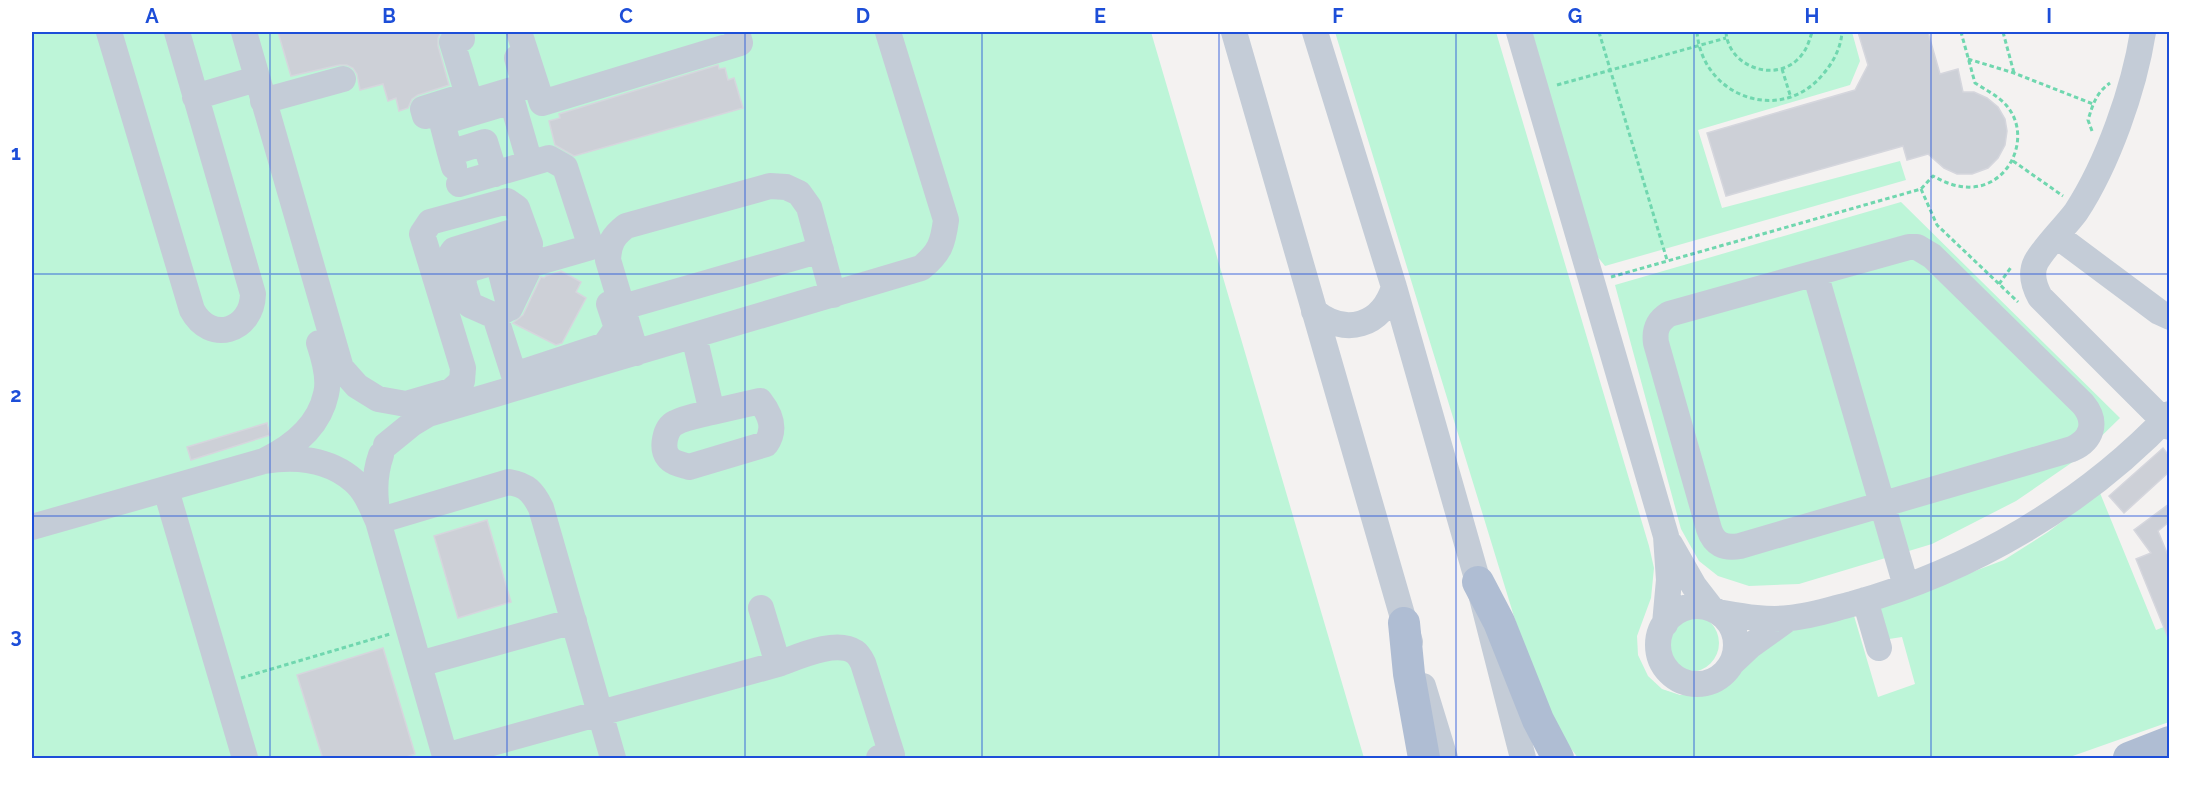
<svg xmlns="http://www.w3.org/2000/svg" width="2201" height="790" font-family="Raleway,sans-serif">
<rect width="100%" height="100%" fill="#f4f2f1"/>
<path fill="#bdf5d8" d="M32,32H1151L1364,758H32Z
M1335,32H1496L1649,546L1654,568L1651,598L1637,636L1638,655L1648,676L1662,689L1680,695H1698L1715,690L1727,680L1751,648L1775,630L1852,609L1878,697L1915,684L1902,637L1889,639L1878,602L1943,583L2004,560L2048,532L2100,493L2156,630L2169,625V722L2067,758H1578L1553,724L1516,623Z
M1532,32H1852L1860,61L1850,85L1698,130L1722,208L1900,161L1906,180L1605,266L1596,255Z
M1901,202L2120,418L2080,457L2016,501L1932,544L1799,584L1749,586L1718,576L1699,561L1681,529L1615,285Z
M1661 643a29 29 0 1 1 58 0a29 29 0 1 1-58 0Z"/>
<path fill="#cdd0d7" stroke="#d5d6dd" stroke-width="1.5" d="M278,32H441L438,38V46L449,85L418,95L412,99L408,108L399,111L396,98L388,101L383,84L360,90L357,74L353,68L347,65H339L291,76Z
M1858,32H1928L1940,74L1958,69L1963,92H1974L1987,98L1998,107L2005,119L2007,131L2005,145L1998,158L1988,168L1972,174H1957L1944,168L1928,154L1907,160L1903,146L1726,196L1707,133L1855,90L1868,65Z
M718,65L719,69L725,68L728,80L734,78L743,108L574,156L555,145L549,121L560,118L559,114Z
M561,271L581,282L576,292L586,298L562,343L556,345L513,323L523,315L541,277L544,278L546,276Z
M267,423L270,435L191,460L187,447Z
M2163,448L2169,456V472L2124,513L2109,496Z
M2169,504V522L2158,531L2169,558V640L2136,559L2151,553L2134,530Z
M487,520L511,602L458,618L434,536Z
M383,648L415,754L401,759H323L297,675Z"/>
<g fill="none" stroke-linecap="round" stroke-linejoin="round">
<path stroke="#70d7af" stroke-width="3" stroke-dasharray="4.5 3" stroke-linecap="butt" d="M1599,32L1667,260
M1697,32C1702,97 1782,126 1824,73C1834,61 1841,47 1842,32
M1726,32C1728,65 1772,83 1797,60C1806,52 1809,42 1812,32
M2003,32L2014,73
M1968,59L2014,73L2093,104
M1782,69L1791,98
M1557,85L1726,38
M2092,131L2088,120C2093,104 2096,93 2110,83
M2013,161L2063,196
M1921,189L1937,225L2018,302
M1611,277L1921,189L1933,176C1946,183 1958,188 1973,187C2012,184 2032,134 2006,105C1998,96 1986,90 1975,83L1961,32
M1999,284L2012,266
M241,678L390,634"/>
<path stroke="#c4ccd7" stroke-width="26" d="M109,32L192,310C210,344 252,332 253,294L177,32
M244,32L341,368L357,386L378,399L406,404L451,391L462,381L463,368L422,234L430,222L507,201L517,208L530,244L524,253L467,270L463,282L470,305L495,316
M461,32L462,39L452,42L468,95L423,109L425,116L525,86L517,58
M519,32L542,103L740,43L737,32
M1234,32L1410,642
M1315,32L1394,287L1478,582L1523,758
M1519,32L1666,536L1669,580L1665,624
M2143,32C2134,89 2108,163 2076,212C2064,228 2045,246 2036,262C2030,274 2034,286 2040,297L2170,427
M195,97L246,82
M263,101L343,79
M450,153L442,122L512,101L530,163
M454,167L450,153L485,142L495,174
M459,184L549,158L565,167L591,247L501,273L510,308L531,264
M2057,236L2159,312L2170,317
M1909,247H1917L1932,256L2083,404C2098,422 2092,440 2072,449L1740,546C1724,549 1714,544 1709,529L1656,343C1654,329 1658,321 1669,314Z
M1815,273L1906,586
M455,293C450,278 443,263 454,250L509,233
M623,307L821,250
M509,308L495,316L514,375L605,345L617,328L609,304
M1314,311C1345,337 1382,326 1394,287
M694,336L712,412C701,415 686,417 675,423C665,428 661,448 668,457C672,463 683,465 689,467L766,444C776,429 771,415 760,401L712,412
M636,353L608,260C609,243 613,236 626,226L770,186L786,187L799,193L809,207L833,295
M386,445L413,423L428,414L921,268C940,253 943,243 946,220L888,32
M381,455C373,478 375,498 378,521L445,756
M264,461C293,447 319,427 326,394C330,379 324,358 319,343
M166,490L245,758
M378,521L509,482C527,485 533,492 541,508L613,758
M32,527L264,461C295,456 329,459 354,481C366,491 372,508 378,521
M1670,544L1694,586L1711,608
M1865,600L1879,648
M1658 645a39 39 0 1 1 78 0a39 39 0 1 1-78 0Z
M761,608L778,664
M1718,612C1741,616 1766,621 1790,618C1811,616 1832,609 1852,604C1971,571 2085,504 2170,414
M1733,662L1750,646L1789,618
M419,664L574,621
M1423,686L1445,758
M445,758V756L778,664C798,657 836,639 855,652C858,654 861,659 863,663L892,755L879,758"/>
<path stroke="#afbdd3" stroke-width="32" d="M1478,582L1499,622L1538,720L1558,758
M1404,623L1409,674L1424,758
M2129,758L2170,742"/>
</g>
<path fill="none" stroke="#1d4ed8" stroke-width="1.5" stroke-opacity="0.55" d="M270,32V758M507,32V758M745,32V758M982,32V758M1219,32V758M1456,32V758M1694,32V758M1931,32V758M32,274H2170M32,516H2170"/>
<rect width="2201" height="790" fill="none" stroke="#ffffff" stroke-width="66"/>
<rect x="33" y="33" width="2135" height="724" fill="none" stroke="#1d4ed8" stroke-width="2"/>
<g font-size="20" text-anchor="middle" font-weight="bold" fill="#1d4ed8">
<text x="152" y="23">A</text>
<text x="389" y="23">B</text>
<text x="626" y="23">C</text>
<text x="863" y="23">D</text>
<text x="1100" y="23">E</text>
<text x="1338" y="23">F</text>
<text x="1575" y="23">G</text>
<text x="1812" y="23">H</text>
<text x="2049" y="23">I</text>
<text x="16" y="160">1</text>
<text x="16" y="402">2</text>
<text x="16" y="643">3</text>
</g>
</svg>
